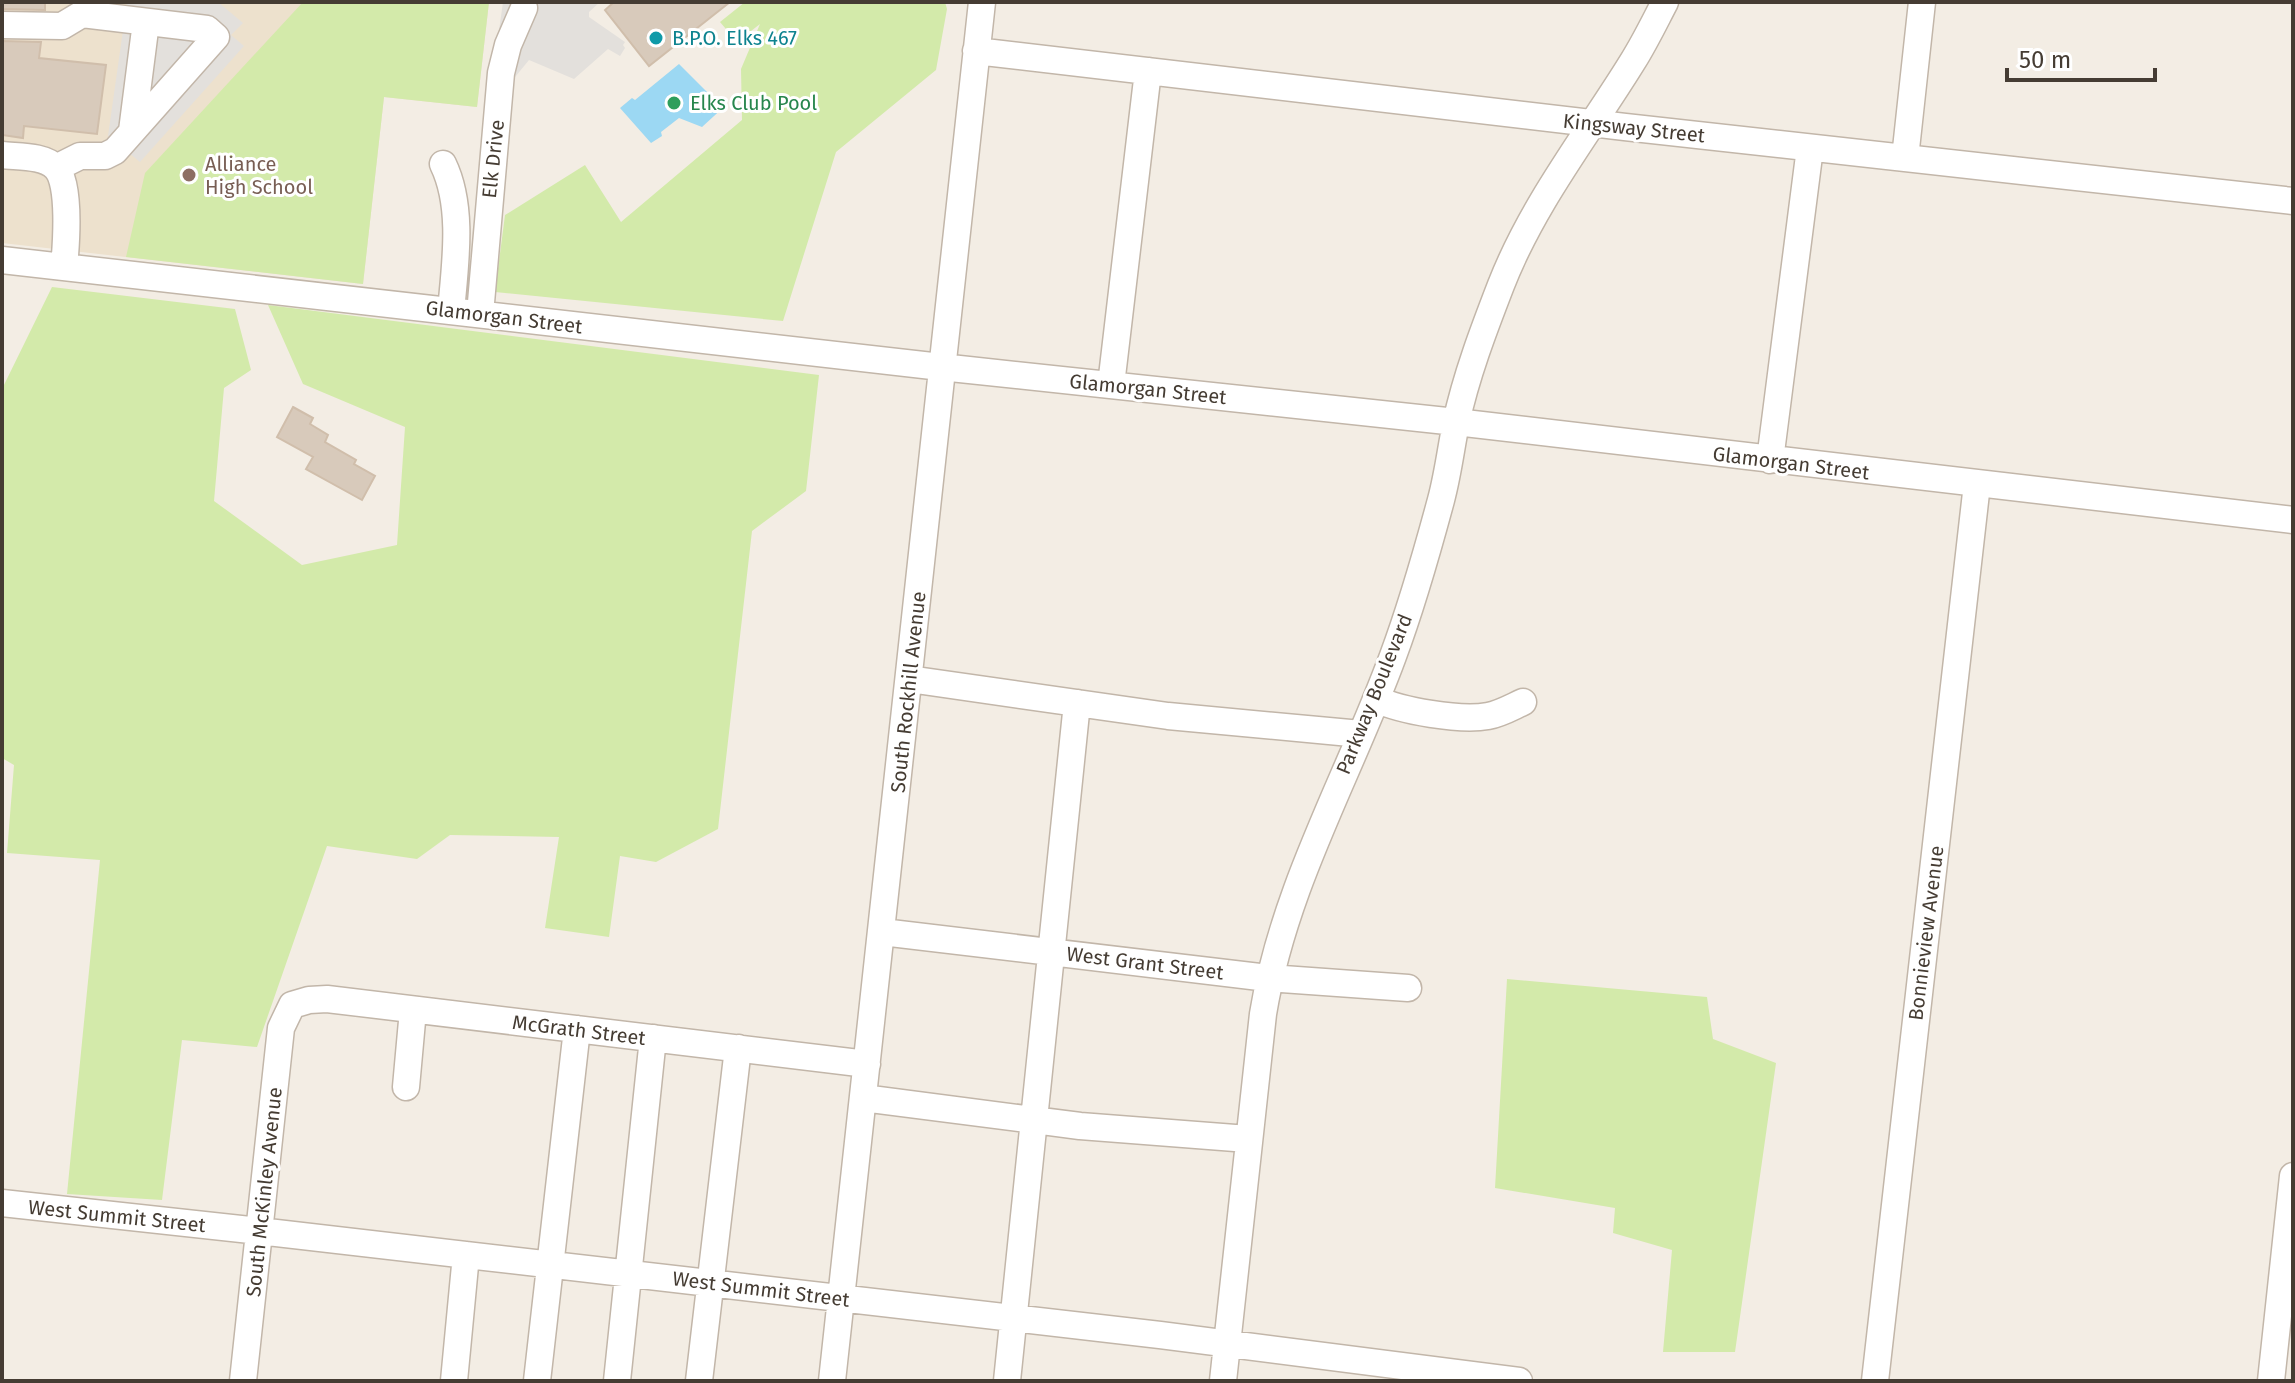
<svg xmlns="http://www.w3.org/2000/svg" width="2295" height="1383" font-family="'Fira Sans',sans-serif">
<rect width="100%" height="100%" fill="#f3ede4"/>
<path fill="#ede1cd" d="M2,2H489L477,107L384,97L363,284L2,243Z"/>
<path fill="#d3eaaa" d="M303,2H489L477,107L384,97L363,284L126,257L145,173Z
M745,2H945L947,9L936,70L836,152L783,321L495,292L505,215L585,165L621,222L742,120L741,69L760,24L737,42L720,22Z
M52,287L235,309L251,370L224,388L214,501L302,565L397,545L405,427L303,384L268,305L819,375L806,491L752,531L718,829L656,862L620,856L609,937L545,928L559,837L450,835L417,859L327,846L257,1047L182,1040L162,1200L67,1194L100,860L7,853L14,765L2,758V389Z
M1507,979L1707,997L1713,1039L1776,1063L1735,1352H1663L1672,1250L1613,1233L1615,1208L1495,1188Z"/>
<path fill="#e3e0dc" d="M127,2H218L243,23L231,35L244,46L140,162L108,136Z
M503,2H600L589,12V17L625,42L623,45L625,48L620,56L608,49L574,79L529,60L511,82L491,87Z"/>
<path fill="#9cd8f3" d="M679,64L713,98L726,105L702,127L679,118L661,132L662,136L651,143L620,108L632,98L635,100Z"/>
<path fill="#d8cabb" stroke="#d0beab" stroke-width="2" d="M2,2H45V10L2,9Z
M614,2H730L649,66L605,10Z
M2,41L41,42L39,58L106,65L97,134L24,126L23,138L2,135Z
M293,407L313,418L310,424L328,435L325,442L356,460L354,464L375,476L362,500L306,469L313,457L277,437Z"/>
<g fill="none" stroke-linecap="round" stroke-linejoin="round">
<defs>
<path id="minor" d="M2,25L62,26L82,14L207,29L216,37L115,151L105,156H80L56,168
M976,51L1625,127L2293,201
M132,131L146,22
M2,155C18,157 44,155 56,168C71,183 66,246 64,267
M1905,158L1922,2
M443,164C464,207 455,265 451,311
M2,260L941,367L1456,422L2293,520
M480,314L501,73L508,45L524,8
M1111,385L1148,71
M1770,460L1810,148
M909,679L1168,716L1361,734
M1376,699C1401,711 1460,721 1488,716C1500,714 1512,707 1523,702
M882,932L1268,978L1408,988
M406,1087L413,1010
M863,1098L1080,1126L1248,1139
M2,1203L259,1231L1160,1335L1519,1381
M243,1381L281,1028L292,1005L309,1000L327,999L867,1064
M454,1381L466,1255
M537,1381L577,1029
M617,1381L653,1038
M699,1381L738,1048
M832,1381L982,2
M1007,1381L1077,703
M1223,1381L1263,1014C1284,886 1349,776 1393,656C1412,605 1427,552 1441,500C1448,474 1451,448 1456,423C1466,376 1484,329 1501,285C1533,203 1588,134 1633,61C1645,42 1655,21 1665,2
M1875,1381L1977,484
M2271,1381L2293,1176"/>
</defs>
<use href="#minor" stroke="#c2b6a9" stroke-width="29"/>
<use href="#minor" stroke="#fff" stroke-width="26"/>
</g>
<circle fill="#0f9aa8" stroke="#fff" stroke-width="3" cx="656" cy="38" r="8"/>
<circle fill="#2e9e5b" stroke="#fff" stroke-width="3" cx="674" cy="103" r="8"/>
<circle fill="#8d6e63" stroke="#fff" stroke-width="3" cx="189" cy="175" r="8"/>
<g text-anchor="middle" stroke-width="6" stroke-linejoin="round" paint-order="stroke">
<g font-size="20" fill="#0d838f" stroke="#fff" text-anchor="start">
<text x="672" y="45">B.P.O. Elks 467</text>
</g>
<g font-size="20" fill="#27864d" stroke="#fff" text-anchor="start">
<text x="690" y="110">Elks Club Pool</text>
</g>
<g font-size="20" fill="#453c33" stroke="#fff">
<text transform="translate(1634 128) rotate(6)" y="7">Kingsway Street</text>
<text transform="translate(493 159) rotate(-84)" y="7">Elk Drive</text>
<text transform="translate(504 317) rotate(7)" y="7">Glamorgan Street</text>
<text transform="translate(1148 389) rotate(6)" y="7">Glamorgan Street</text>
<text transform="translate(1791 463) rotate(7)" y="7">Glamorgan Street</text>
<text transform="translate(908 692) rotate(-84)" y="7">South Rockhill Avenue</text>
<text transform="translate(1374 694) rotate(-68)" y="7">Parkway Boulevard</text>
<text transform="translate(1926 933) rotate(-83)" y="7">Bonnieview Avenue</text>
<text transform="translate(1145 963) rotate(7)" y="7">West Grant Street</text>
<text transform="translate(579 1030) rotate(7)" y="7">McGrath Street</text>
<text transform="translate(264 1192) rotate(-84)" y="7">South McKinley Avenue</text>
<text transform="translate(117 1216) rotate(6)" y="7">West Summit Street</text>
<text transform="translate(761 1289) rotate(7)" y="7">West Summit Street</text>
</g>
<g font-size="20" fill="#785e54" stroke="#fff" text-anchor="start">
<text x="205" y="171">Alliance<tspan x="205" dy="23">High School</tspan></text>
</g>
</g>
<rect width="2295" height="1383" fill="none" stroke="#453c33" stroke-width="8"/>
<path d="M2007 68v12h148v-12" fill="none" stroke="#453c33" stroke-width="4"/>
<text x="2019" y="68" font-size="24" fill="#453c33" stroke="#ffffff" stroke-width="6" paint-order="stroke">50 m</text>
</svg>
